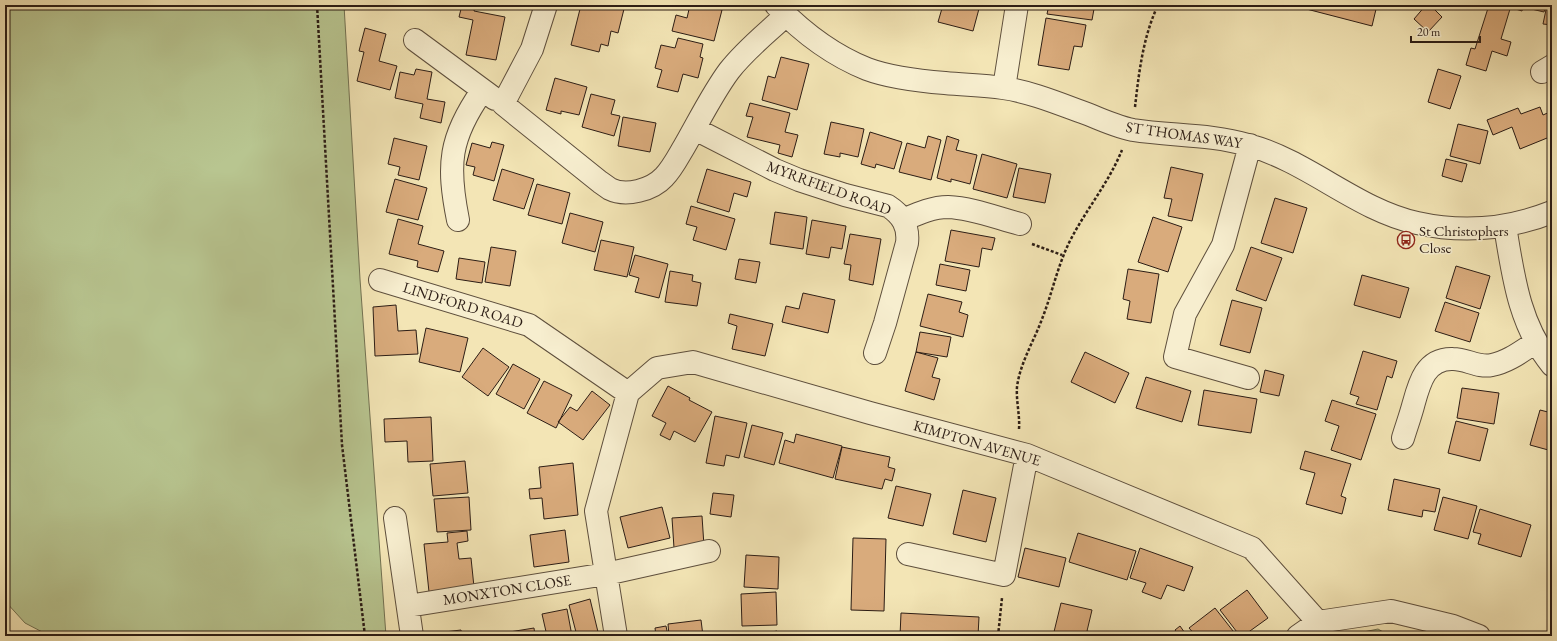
<svg xmlns="http://www.w3.org/2000/svg" width="1557" height="641" font-family="'EB Garamond',serif">
<rect width="100%" height="100%" fill="#f3e5b5"/>
<filter id="stains"><feTurbulence type="fractalNoise" baseFrequency=".005" numOctaves="4"/><feColorMatrix values="0 0 0 0 .2 0 0 0 0 .09 0 0 0 0 .02 0 0 0 .5 -.17"/></filter>
<radialGradient id="worn" r=".72"><stop offset=".6" stop-color="#630" stop-opacity="0"/><stop offset="1" stop-color="#630" stop-opacity=".3"/></radialGradient>
<path fill="#b8c590" stroke="#727152" d="M5,5H344L360,279L386,636H50L25,623L5,601Z
M1378,629L1390,636H1346L1349,635Z"/>
<path fill="#d9ab7c" stroke="#2c1d15" d="M462,5H475L474,11L505,17L496,60L466,55L473,20L459,17Z
M487,5H508L507,9Z
M581,5H625L618,33L611,31L608,46L601,44L599,52L571,45Z
M690,5H702L722,10L714,41L672,31L676,15L687,18Z
M943,5H980L973,31L938,22Z
M1049,5H1083V7L1094,9L1092,20L1047,14Z
M1291,5H1377L1372,26Z
M1426,5H1430L1442,17L1428,32L1414,19Z
M1489,5H1496L1510,9L1501,39L1511,42L1507,56L1492,51L1486,71L1466,65L1471,48L1475,49Z
M1509,5H1546L1544,12L1523,7L1522,11L1509,7Z
M1547,5H1552V25L1543,24Z
M1046,18L1086,25L1082,47L1074,46L1069,70L1038,65Z
M365,28L386,34L379,61L397,66L390,90L357,81L364,52L359,51Z
M678,38L703,44L700,57L703,58L698,78L683,74L678,92L657,87L662,70L655,68L661,45L675,48Z
M781,57L809,64L797,110L762,100L768,76L775,78Z
M416,69L432,72L427,99L445,102L441,123L420,118L423,104L395,98L400,72L414,75Z
M1438,69L1461,76L1450,109L1428,102Z
M555,78L587,87L579,115L561,111V114L546,110Z
M591,94L615,100L611,114L620,116L614,136L582,127Z
M750,103L790,113L785,132L798,135L792,157L778,153L780,145L747,137L753,117L746,116Z
M1540,107L1543,115L1552,111V136L1520,149L1512,127L1493,135L1487,120L1518,108L1521,114Z
M623,117L656,123L650,152L618,146Z
M831,122L864,129L858,157L840,153V157L824,154Z
M1458,124L1488,131L1480,164L1450,156Z
M870,132L902,142L894,169L876,164L875,168L861,164Z
M928,136L941,140L931,180L899,172L907,143L925,148Z
M947,136L959,140L956,150L977,155L970,184L951,179V182L937,178Z
M394,138L427,146L419,180L398,175L400,167L388,164Z
M492,142L504,145L494,181L473,175L475,167L466,165L472,143L490,148Z
M982,154L1017,164L1007,198L973,189Z
M1446,159L1467,164L1462,182L1442,176Z
M1171,167L1203,174L1192,221L1168,216L1172,199L1164,198Z
M1019,168L1051,174L1045,203L1013,197Z
M502,169L534,179L524,209L493,200Z
M707,169L751,182L747,197L734,193L729,212L697,202Z
M395,179L427,188L418,220L386,212Z
M537,184L570,193L562,224L528,215Z
M1275,198L1307,208L1293,253L1261,243Z
M691,206L735,219L726,250L693,240L697,227L686,224Z
M775,212L807,217L803,249L770,244Z
M570,213L603,222L595,252L562,243Z
M1153,217L1182,227L1168,272L1138,262Z
M398,219L423,226L418,244L444,251L438,272L417,267L418,261L389,254Z
M812,220L846,226L842,249L831,247L829,258L806,254Z
M951,230L995,238L992,250L982,248L979,267L945,261Z
M850,234L881,239L873,285L849,280L851,265L844,264Z
M601,240L634,247L627,277L594,270Z
M491,247L516,251L510,286L485,282Z
M1251,247L1282,258L1266,301L1236,290Z
M635,255L668,264L659,298L635,292L639,278L629,275Z
M459,258L485,262L482,283L456,279Z
M739,259L760,262L756,283L735,279Z
M940,264L970,270L966,291L936,285Z
M1456,266L1490,276L1480,309L1446,298Z
M1128,269L1159,274L1151,323L1127,319L1130,301L1123,299Z
M670,271L693,275L692,281L701,283L697,306L665,302Z
M1362,275L1409,288L1400,318L1354,305Z
M803,293L835,300L828,333L782,322L786,306L799,309Z
M928,294L962,302L959,312L968,315L963,337L920,326Z
M1232,300L1262,308L1250,353L1220,345Z
M1445,302L1479,313L1470,342L1435,331Z
M396,305L398,331L416,330L418,354L375,356L373,307Z
M730,314L773,324L765,356L732,349L737,326L728,323Z
M426,328L468,338L460,372L419,362Z
M920,332L951,337L947,357L916,352Z
M483,348L509,367L488,396L462,377Z
M1363,351L1397,361L1392,378L1387,376L1377,410L1356,404L1359,397L1350,394Z
M916,352L938,358L932,377L940,379L934,400L905,391Z
M1085,352L1129,373L1115,403L1071,382Z
M513,364L540,379L524,409L496,394Z
M1265,370L1284,375L1279,396L1260,392Z
M1146,377L1191,391L1182,422L1136,408Z
M544,381L572,395L556,428L527,413Z
M668,386L690,398L689,400L712,412L695,442L674,431L670,440L660,435L666,423L652,416Z
M1462,388L1499,393L1494,424L1457,418Z
M1204,390L1257,399L1251,433L1198,425Z
M592,391L610,405L583,440L558,422L570,407L577,411Z
M1332,400L1376,414L1361,460L1331,450L1339,426L1325,421Z
M1540,410L1552,413V451L1530,445Z
M715,416L747,423L739,458L726,455L724,466L706,463Z
M431,417L433,461L408,462L407,441L385,442L384,419Z
M1456,421L1488,429L1480,461L1448,453Z
M752,425L783,433L774,465L744,457Z
M796,434L842,446L833,478L779,463L785,440L794,443Z
M842,447L890,457L888,467L895,469L892,481L885,479L882,489L835,479Z
M1305,451L1351,464L1341,496L1346,498L1342,514L1306,504L1315,473L1300,469Z
M465,461L468,493L433,496L430,464Z
M573,463L578,515L544,519L542,498L530,499L529,489L541,488L539,467Z
M1394,479L1440,489L1435,512L1423,510L1422,517L1388,510Z
M896,486L931,494L923,526L888,518Z
M963,490L996,498L986,542L953,534Z
M713,493L734,495L731,517L710,514Z
M469,497L471,530L437,532L434,499Z
M1443,497L1477,506L1468,539L1434,530Z
M662,507L670,538L628,548L620,517Z
M1480,509L1531,525L1521,557L1478,544L1481,534L1473,532Z
M702,516L704,546L674,548L672,518Z
M565,530L569,562L534,567L530,535Z
M467,531L468,541L457,543L459,559L471,558L474,587L429,592L424,544L448,542L447,533Z
M1078,533L1136,551L1127,580L1069,562Z
M853,538L886,539L884,611L851,610Z
M1025,548L1066,558L1059,587L1018,577Z
M1140,548L1193,567L1184,591L1167,585L1161,599L1142,592L1146,583L1130,578Z
M746,555L779,557L778,589L744,587Z
M1247,590L1268,618L1243,636H1240L1220,610Z
M776,592L777,625L742,626L741,594Z
M1552,593V615H1548Z
M590,599L598,632L584,636H577L569,605Z
M1061,603L1092,610L1087,631L1094,633V636H1053Z
M1215,608L1237,636H1196L1189,628Z
M567,609L572,636H547L542,614Z
M901,613L979,617L978,636H900Z
M701,620L703,636H669L668,624Z
M666,626L668,636H656L655,628Z
M1180,626L1187,636H1179L1175,630Z
M534,628L535,636H497V634Z
M461,630L462,636H428V634Z
M777,631L778,636H750Z"/>
<g fill="none" stroke-linecap="round" stroke-linejoin="round">
<defs>
<path id="minor" d="M546,5L532,49L503,104L600,182C603,184 607,187 610,189C626,197 652,190 664,177C672,169 678,157 684,147C699,121 712,94 729,71C745,50 767,33 786,15
M776,5C802,32 832,55 867,69C891,78 919,81 945,83C964,85 983,85 1003,88C1032,92 1062,105 1090,115C1104,121 1118,127 1133,130C1171,136 1210,134 1248,145C1308,161 1357,210 1417,223C1462,233 1509,229 1552,212
M415,40L495,99
M1542,72L1552,66
M1004,88L1017,5
M695,129L775,170L799,180L845,195L888,206C902,215 909,226 907,243L885,323L875,353
M458,220C447,165 449,138 482,91
M903,220C917,214 932,207 948,207C972,208 997,218 1020,224
M1505,226C1513,275 1519,325 1552,365
M380,280L529,325L628,393
M1248,378L1175,357L1185,314L1223,245L1250,145
M628,393L657,368L693,362L870,413L1027,455L1252,548L1318,622
M1403,438C1406,428 1410,417 1413,406C1419,384 1425,358 1453,359C1467,359 1478,368 1492,365C1508,362 1522,351 1536,342
M395,518L412,636
M908,554L1004,575L1027,455
M408,606L606,574L709,551
M616,636L596,511L628,393
M1298,636L1318,622L1391,611L1453,626L1479,636"/>
</defs>
<use href="#minor" stroke="#5e4f3d" stroke-width="24"/>
<path stroke="#2c1d15" stroke-width="2.5" stroke-dasharray="3 2" stroke-linecap="butt" d="M317,5L342,445L365,636
M1135,107C1139,72 1143,37 1158,5
M1032,244L1062,255
M1019,429C1020,415 1016,401 1017,387C1020,363 1034,341 1042,319C1053,291 1058,263 1072,237C1088,207 1109,182 1122,150
M998,636L1002,598"/>
<use href="#minor" stroke="#f7eecf" stroke-width="22"/>
</g>
<defs>
<symbol id="bus-ring" viewBox="-11 -11 22 22"><circle r="9.5" fill="#f7eecf" stroke="#8f2418" stroke-width="1.5"/><path d="M-5-6H5V4H4V6H2V4H-2V6H-4V4H-5ZM-3.5-4V0h7V-4ZM-3.5 1.2v1.5H-2V1.2ZM2 1.2v1.5H3.5V1.2Z" fill="#8f2418"/></symbol>
</defs>
<g fill-rule="evenodd">
<use href="#bus-ring" x="1396" y="230" width="20" height="20"/>
</g>
<g text-anchor="middle" stroke-width="3" stroke-linejoin="round" paint-order="stroke">
<g font-size="15" fill="#2c1d15" stroke="#f7eecf">
<text transform="translate(1184 135) rotate(8)" y="5">ST THOMAS WAY</text>
<text transform="translate(829 188) rotate(20)" y="5">MYRRFIELD ROAD</text>
<text transform="translate(463 305) rotate(17)" y="5">LINDFORD ROAD</text>
<text transform="translate(977 443) rotate(16)" y="5">KIMPTON AVENUE</text>
<text transform="translate(507 590) rotate(-9)" y="5">MONXTON CLOSE</text>
</g>
<g font-size="15" fill="#2c1d15" stroke="#f7eecf" text-anchor="start">
<text x="1419" y="236">St Christophers<tspan x="1419" dy="17">Close</tspan></text>
</g>
</g>
<rect width="1557" height="641" fill="none" stroke="#f3e5b5" stroke-width="20"/>
<rect x="6" y="6" width="1545" height="629" fill="none" stroke="#2c1d15" stroke-width="2"/>
<rect x="10" y="10" width="1537" height="621" fill="none" stroke="#2c1d15"/>
<path d="M1411 36v6h69v-6" fill="none" stroke="#2c1d15" stroke-width="2"/>
<text x="1417" y="36" font-size="12" fill="#2c1d15" stroke="#f7eecf" stroke-width="3" paint-order="stroke">20 m</text>
<rect width="100%" height="100%" filter="url(#stains)"/>
<rect width="100%" height="100%" fill="url(#worn)"/>
</svg>
